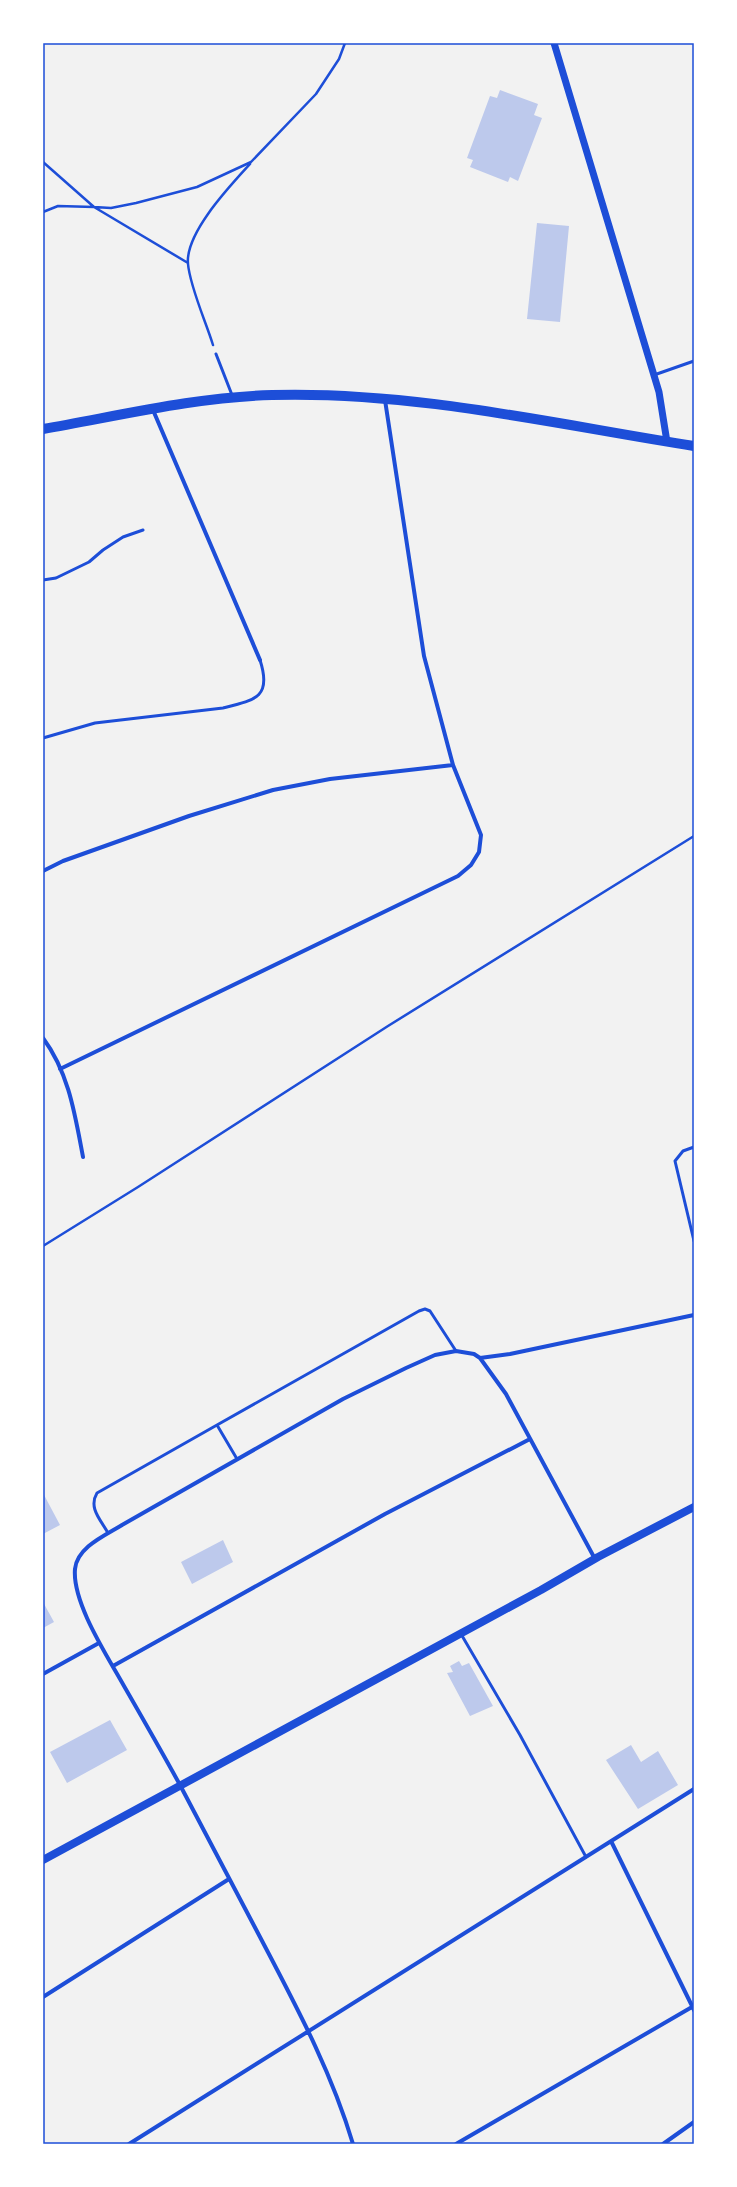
<svg xmlns="http://www.w3.org/2000/svg" width="737" height="2187" font-family="Commissioner,sans-serif">
<rect width="100%" height="100%" fill="#f2f2f2"/>
<path fill="#bdc9ec" d="M500,90L538,104L534,115L542,118L518,181L510,177L508,182L470,167L473,160L467,158L490,96L497,98Z
M537,223L569,226L560,322L527,319Z
M43,1493L60,1525L43,1534Z
M223,1540L233,1562L192,1584L181,1562Z
M43,1602L54,1622L43,1628Z
M459,1661L462,1666L469,1663L493,1706L470,1716L447,1673L453,1672L450,1666Z
M110,1720L127,1750L67,1783L50,1752Z
M631,1745L641,1762L658,1751L678,1785L638,1809L606,1760Z"/>
<g fill="none" stroke-linecap="round" stroke-linejoin="round">
<path stroke="#1d4ed8" stroke-width="2.5" d="M43,162L94,207L111,208L136,203L197,187L251,162L316,94L339,59L345,43
M43,212L58,206L94,207L188,263
M213,345C206,322 190,287 188,264C185,233 230,186 250,164
M43,1246L138,1187L388,1026L694,836"/>
<path stroke="#1d4ed8" stroke-width="3" d="M216,354L232,395
M654,375L694,361
M43,580L56,578L89,562L103,550L123,537L143,530
M43,738L95,723L223,708C256,700 272,697 260,660
M694,1147L683,1151L675,1161L694,1241
M217,1425L419,1311L425,1309L430,1311L456,1351
M108,1533C101,1520 88,1508 97,1493L217,1425L237,1459
M461,1634L520,1735L586,1857"/>
<path stroke="#1d4ed8" stroke-width="4" d="M153,410L260,660
M43,871L63,861L189,816L273,790L330,779L453,765
M43,1038C69,1073 75,1115 83,1157
M60,1069L458,876L471,865L479,852L481,835L453,765L424,656L385,400
M480,1358L506,1394L595,1559
M113,1666L385,1514L530,1439
M43,1674L99,1643
M611,1841L694,2010
M43,1997L229,1879
M129,2144L694,1789
M353,2144C331,2070 295,2004 260,1937C233,1886 207,1836 180,1785C162,1752 143,1719 124,1686C108,1657 72,1603 75,1569C77,1547 106,1535 122,1525L343,1399L406,1368L435,1355L456,1351L474,1354L480,1358L510,1354L694,1315
M456,2144L692,2007
M663,2144L694,2122"/>
<path stroke="#1d4ed8" stroke-width="7" d="M554,43L659,392L667,442"/>
<path stroke="#1d4ed8" stroke-width="8" d="M43,1860L541,1590L598,1557L694,1507"/>
<path stroke="#1d4ed8" stroke-width="10" d="M43,429C118,416 195,397 272,395C414,391 554,424 694,446"/>
</g>
<rect width="737" height="2187" fill="none" stroke="#ffffff" stroke-width="88"/>
<rect x="44" y="44" width="649" height="2099" fill="none" stroke="#1d4ed8" stroke-width="1.5"/>
</svg>
